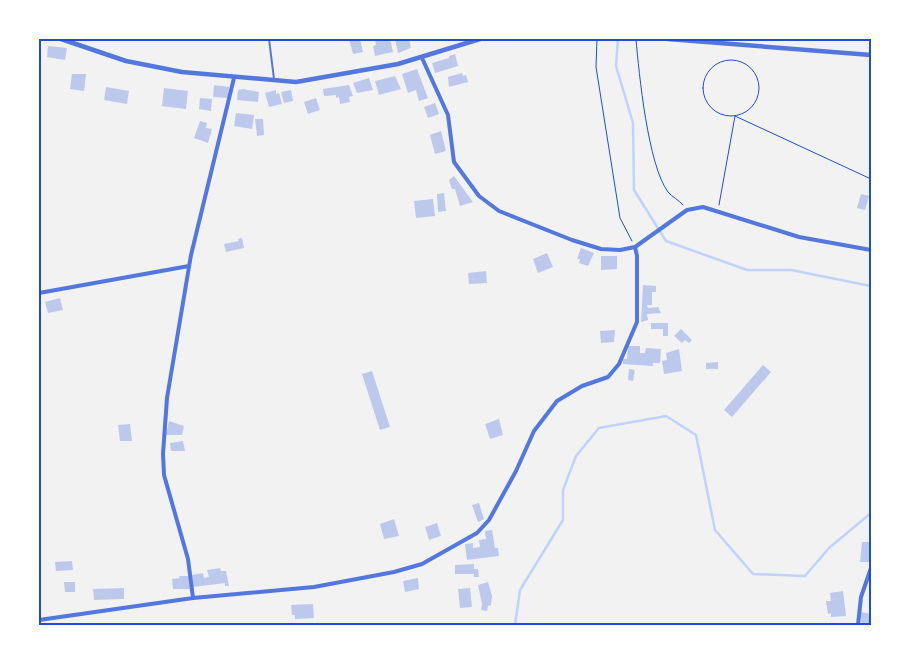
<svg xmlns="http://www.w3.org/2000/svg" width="910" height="664" font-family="Lora,serif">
<rect width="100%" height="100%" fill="#f2f2f2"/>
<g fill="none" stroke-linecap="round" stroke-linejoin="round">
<path stroke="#bfd3fe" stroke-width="2.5" d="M618,39L616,66L633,123L634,190L666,241L747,270H791L871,286
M515,625L520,590L563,520V490L576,456L599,428L666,416L696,435L715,530L753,574L805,576L829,548L871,513"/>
</g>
<path fill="#bdc9ec" d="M349,39H360L363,52L353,54Z
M375,39H390L393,52L375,56L373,46L376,45Z
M395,39H409L411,48L398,53Z
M48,46L67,48L65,60L47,57Z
M455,54L458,66L435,73L432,63L449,58V56Z
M417,69L428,98L419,101L416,90L408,93L402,74Z
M462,73L463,76L466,75L468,82L449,87L448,77Z
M72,74H86L84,91L70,89Z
M395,76L401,89L379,95L375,81Z
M369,78L373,90L357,93L353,83Z
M214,85L229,87L228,98L213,97Z
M349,85L353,96L349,97L350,102L340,104L339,97L336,98V95L324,96L323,89Z
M106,87L129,91L127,104L104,100Z
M164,88L188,91L186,109L162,106Z
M243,89L259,92L258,102L237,100L238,90Z
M276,90V94L279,93L282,104L269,107L265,93Z
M291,90L293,101L284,103L281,92Z
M200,98L212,99L211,111L199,109Z
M316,98L320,110L308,114L304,102Z
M435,103L439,114L428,118L424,107Z
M236,113L254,115L252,129L234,126Z
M255,119H263L264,135L257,136Z
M200,121L207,123L206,128L212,129L208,143L194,138Z
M441,131L446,151L435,154L430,135Z
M454,176L473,202L460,206L455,189H452L449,180Z
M444,193L446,211L438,212L437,194Z
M861,194L869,196L865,210L857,208Z
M433,199L435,216L416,218L414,201Z
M242,238L244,248L226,252L224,244L239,241L238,239Z
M581,248L594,253L588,266L579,263L580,259H577Z
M547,253L553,267L538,273L533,259Z
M601,256H617V269L601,270Z
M486,271L487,283L469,284L468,273Z
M643,285L656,286V292H652V305H647L648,308L658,307L661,313L647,314L648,320L641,322Z
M60,298L63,310L48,313L45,302Z
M651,323H668V336H663V329H651Z
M681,329L692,340L689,343L685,340L682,343L674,336Z
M615,330L614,342L601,343L600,331Z
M628,346H640V353H645L646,348L661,349L660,363H653V366L623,364V359H627Z
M679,349L682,371L664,374L662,361L667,360L666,353Z
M718,362V369H706V363Z
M763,365L771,372L732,417L724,410Z
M629,369L635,370L633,381L628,380Z
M372,371L390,427L380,430L362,374Z
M499,419L503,435L490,439L485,424Z
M169,421L184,426L182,435H166Z
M130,424L132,441H120L118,425Z
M183,441L185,451H171L170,443Z
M479,503L484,519L478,522L472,505Z
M394,519L399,536L384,539L380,524Z
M437,523L441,536L429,540L425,527Z
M492,530L495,548H498L499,556L467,560L465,544L473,543V548L480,547L479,540L486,539L485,531Z
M862,542H871L870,562H860Z
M72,561L73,570L56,571L55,562Z
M474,564V569H478L479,577H474V574H455V565Z
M220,568L221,571H226L229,586H225V583L193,587L192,575L203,573L205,583L204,578L209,577L207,570Z
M179,576H189L190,589H173L172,579L180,578Z
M418,578L419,589L405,592L403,581Z
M64,582H75V592H65Z
M488,582L492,596L491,605L488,606L487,611L481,610L482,604L478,585Z
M124,588V599L94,600L93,589Z
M470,588L472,607L460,608L458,589Z
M843,591L846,616L831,617V613L828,614L826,601H831L830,593Z
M313,604L314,618L295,619V615H292L291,605Z
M861,612L871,614V625H861Z"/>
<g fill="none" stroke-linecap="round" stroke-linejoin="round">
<path stroke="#1d4ed8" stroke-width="1" d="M597,39L596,67L620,218L632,241
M636,39C639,74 648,165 668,192C672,197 679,200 683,205
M703 88a28 28 0 1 1 56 0a28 28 0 1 1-56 0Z
M719,205L735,116L871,179"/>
<path stroke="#5277de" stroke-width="2" d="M269,39L274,79"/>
<path stroke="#5277de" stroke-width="4" d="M422,58L448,115L454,162L479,196L499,211L572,240L601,249L620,250L635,247L687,210L703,207L799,237L871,250
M39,293L189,266
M193,598L188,559L164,475L163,454L167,398L191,255L234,78
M39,620L193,598L314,587L394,572L422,564L477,533L489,520L516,471L534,431L557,401L582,386L608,377L619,364L637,322V256L635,247
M858,625L861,597L871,568"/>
<path stroke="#5277de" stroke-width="4.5" d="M61,39L126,61L182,72L296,82L398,64L480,39
M668,39L871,55"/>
</g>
<rect width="910" height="664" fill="none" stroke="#ffffff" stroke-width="80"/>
<rect x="40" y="40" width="830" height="584" fill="none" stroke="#1d4ed8" stroke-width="2"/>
</svg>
